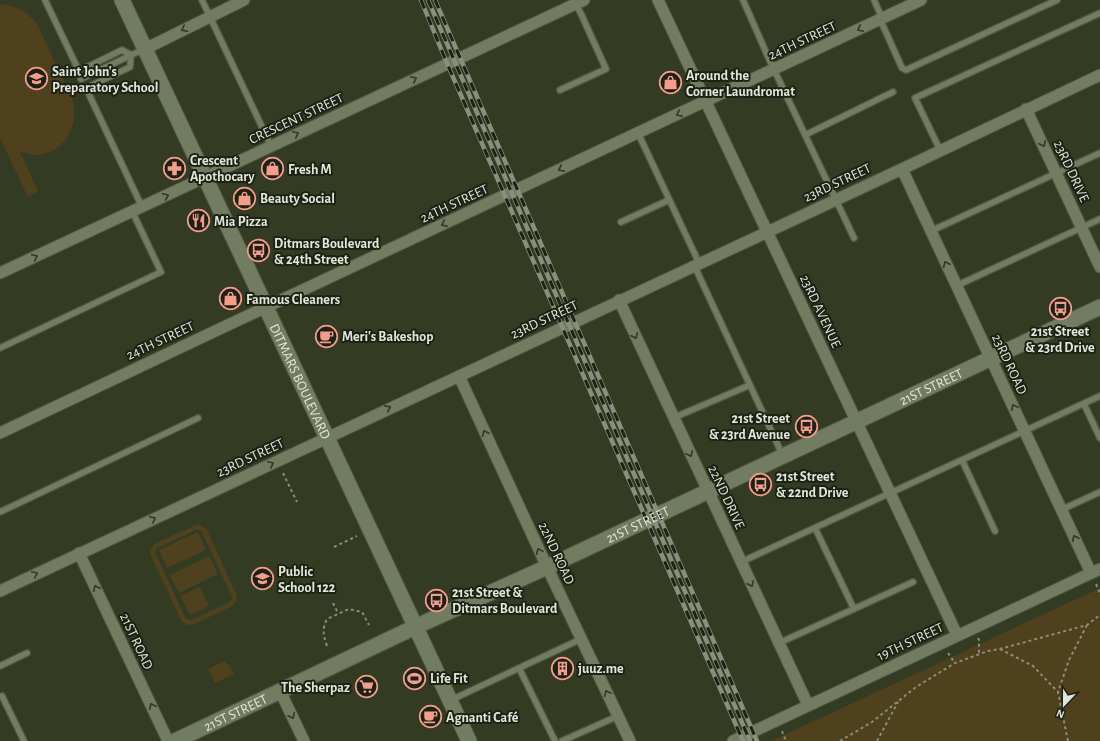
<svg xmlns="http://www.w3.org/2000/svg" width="1100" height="741" font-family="'Alegreya Sans',sans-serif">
<rect width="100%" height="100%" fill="#333b23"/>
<path fill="#4f411e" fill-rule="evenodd" d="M0,4C16,5 28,12 37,24L73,101C79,127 64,154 35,155C30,155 25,153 20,152L38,191L28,197L0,138Z
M196,525H201L207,530L237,596L236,602L232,606L195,624C189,626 185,625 181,620L151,556C149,551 152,546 156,543ZM196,530H199L202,532L232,597L231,601L192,620H189L185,617L155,552L157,548Z
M198,532L206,550L167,568L159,550Z
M209,556L218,574L179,593L170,575Z
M200,587L209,606L190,615L180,596Z
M1100,588V741H771Z
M225,661L227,665L229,664L234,674L215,683L208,669Z"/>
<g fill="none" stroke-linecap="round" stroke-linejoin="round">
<defs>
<path id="lane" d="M45,0L79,71L122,50L131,55L130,67L86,88L142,207
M202,0L271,146
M743,0L769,59L854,238
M874,0L882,18
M880,19L902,68L906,70L1057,0
M81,79L144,49
M560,90L606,69L582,16L576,4
M638,133L699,263
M805,135L893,92
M940,150L915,98L1100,13
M621,222L669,200
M931,231L1100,153
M694,265L783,456
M956,286L1100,219
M0,348L161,272L132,211
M1084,404L1100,438
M673,418L750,385
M962,460L995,531
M1061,510L1100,492
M0,512L198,418
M815,528L854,609
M741,562L1100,396
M779,643L913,582
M0,666L27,653
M519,668L555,741
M2,696L24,741
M451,700L581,639
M562,741L618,716"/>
<path id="street" d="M658,0L957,635
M145,49L244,0
M1026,109L1100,267
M902,169L1091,573
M0,273L584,0
M619,300L808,705
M459,376L547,567L630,741
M0,433L228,325L921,0
M79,553L168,741
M0,591L902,169L1100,75
M280,691L304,741
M733,741L1100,569"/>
<g id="secondary">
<path id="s1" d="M122,0L469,741"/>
<path id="s2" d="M175,741L415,627L547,567L1100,307"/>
</g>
</defs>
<use href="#lane" stroke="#525944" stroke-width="8"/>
<use href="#street" stroke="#525944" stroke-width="13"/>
<use href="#secondary" stroke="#525944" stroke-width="17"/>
<path stroke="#878e7a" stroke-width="2" stroke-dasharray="3 3" stroke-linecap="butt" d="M283,473L297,502
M334,547L357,536
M1096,584L1100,593
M333,603L338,613
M978,638L979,640V655
M327,646C323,634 322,630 327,619L349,609L362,612L369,625
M1000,649L1033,666L1058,692
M948,653L955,663
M782,731L786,741
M840,741L872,722L916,687L955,663L988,651L1000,649L1087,625L1100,615
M877,741L898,702
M1068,741L1058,692L1069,660L1087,625"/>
<use href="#lane" stroke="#727c61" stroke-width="5.5"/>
<use href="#street" stroke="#727c61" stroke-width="11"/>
<use href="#secondary" stroke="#727c61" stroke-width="15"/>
<defs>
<path id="rail" d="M421,0L446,61L743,741
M428,0L750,741
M435,0L757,741"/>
</defs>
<use href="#rail" stroke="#888f7b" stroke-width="4.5"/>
<use href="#rail" stroke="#1d2116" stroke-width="3" stroke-dasharray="9" stroke-linecap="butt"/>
</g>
<defs><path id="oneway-chevron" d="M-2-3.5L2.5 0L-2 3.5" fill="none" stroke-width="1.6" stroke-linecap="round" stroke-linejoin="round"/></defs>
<g stroke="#323829">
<use href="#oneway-chevron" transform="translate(184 29) rotate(153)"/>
<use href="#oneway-chevron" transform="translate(860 29) rotate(155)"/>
<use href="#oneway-chevron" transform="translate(414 79) rotate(-25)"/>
<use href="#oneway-chevron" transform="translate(679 114) rotate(155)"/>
<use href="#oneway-chevron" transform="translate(296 134) rotate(-25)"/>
<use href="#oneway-chevron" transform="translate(1043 144) rotate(65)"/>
<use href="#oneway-chevron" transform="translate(561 169) rotate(155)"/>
<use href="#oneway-chevron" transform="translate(166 196) rotate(-25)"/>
<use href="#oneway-chevron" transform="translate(444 224) rotate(155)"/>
<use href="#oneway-chevron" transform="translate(35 257) rotate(-25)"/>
<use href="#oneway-chevron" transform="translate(946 264) rotate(-115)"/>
<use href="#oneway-chevron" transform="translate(635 336) rotate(65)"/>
<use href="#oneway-chevron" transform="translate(1014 407) rotate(-115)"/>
<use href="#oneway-chevron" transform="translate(388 408) rotate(-25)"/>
<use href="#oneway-chevron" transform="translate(485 433) rotate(-115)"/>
<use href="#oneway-chevron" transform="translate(690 454) rotate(65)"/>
<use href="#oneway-chevron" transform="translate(271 464) rotate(-25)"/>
<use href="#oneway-chevron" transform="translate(153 519) rotate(-25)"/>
<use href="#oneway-chevron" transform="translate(1075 538) rotate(-115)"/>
<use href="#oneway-chevron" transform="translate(539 551) rotate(-114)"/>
<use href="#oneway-chevron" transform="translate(35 574) rotate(-25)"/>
<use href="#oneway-chevron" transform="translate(751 584) rotate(65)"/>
<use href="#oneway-chevron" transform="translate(96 588) rotate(-115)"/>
<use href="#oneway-chevron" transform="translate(607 693) rotate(-116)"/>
<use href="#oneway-chevron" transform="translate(152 706) rotate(-115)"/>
<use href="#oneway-chevron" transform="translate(292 716) rotate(64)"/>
</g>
<defs>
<symbol id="school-ring" viewBox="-11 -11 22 22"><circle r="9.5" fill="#1d2116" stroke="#f49d8b" stroke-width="1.5"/><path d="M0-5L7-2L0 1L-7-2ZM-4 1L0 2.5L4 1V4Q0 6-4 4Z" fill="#f49d8b"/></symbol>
<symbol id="shop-ring" viewBox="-11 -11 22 22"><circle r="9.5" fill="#1d2116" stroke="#f49d8b" stroke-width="1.5"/><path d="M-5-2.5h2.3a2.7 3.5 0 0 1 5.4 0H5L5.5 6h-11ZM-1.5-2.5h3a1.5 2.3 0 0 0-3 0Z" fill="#f49d8b"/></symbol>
<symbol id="pharmacy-ring" viewBox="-11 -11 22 22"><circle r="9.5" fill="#1d2116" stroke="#f49d8b" stroke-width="1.5"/><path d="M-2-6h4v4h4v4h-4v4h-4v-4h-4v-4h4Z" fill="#f49d8b"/></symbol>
<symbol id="restaurant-ring" viewBox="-11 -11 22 22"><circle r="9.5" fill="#1d2116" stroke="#f49d8b" stroke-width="1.5"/><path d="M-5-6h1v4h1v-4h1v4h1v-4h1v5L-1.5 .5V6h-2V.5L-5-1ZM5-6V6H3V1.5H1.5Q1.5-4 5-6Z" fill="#f49d8b"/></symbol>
<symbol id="bus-ring" viewBox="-11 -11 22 22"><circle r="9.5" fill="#1d2116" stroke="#f49d8b" stroke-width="1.5"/><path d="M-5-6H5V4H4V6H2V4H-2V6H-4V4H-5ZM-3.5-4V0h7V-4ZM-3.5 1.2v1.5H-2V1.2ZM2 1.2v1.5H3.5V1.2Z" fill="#f49d8b"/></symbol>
<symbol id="cafe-ring" viewBox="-11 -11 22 22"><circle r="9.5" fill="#1d2116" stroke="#f49d8b" stroke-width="1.5"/><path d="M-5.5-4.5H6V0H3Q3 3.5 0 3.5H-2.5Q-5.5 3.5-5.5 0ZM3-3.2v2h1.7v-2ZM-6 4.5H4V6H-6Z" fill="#f49d8b"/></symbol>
<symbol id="building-ring" viewBox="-11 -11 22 22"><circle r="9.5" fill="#1d2116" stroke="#f49d8b" stroke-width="1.5"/><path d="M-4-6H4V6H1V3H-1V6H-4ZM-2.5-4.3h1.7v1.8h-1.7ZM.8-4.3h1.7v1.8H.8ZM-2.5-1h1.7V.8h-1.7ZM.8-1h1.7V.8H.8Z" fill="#f49d8b"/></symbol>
<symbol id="stadium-ring" viewBox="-11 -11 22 22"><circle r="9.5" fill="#1d2116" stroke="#f49d8b" stroke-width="1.5"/><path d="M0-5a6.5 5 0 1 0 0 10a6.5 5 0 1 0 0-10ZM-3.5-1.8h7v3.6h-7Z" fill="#f49d8b"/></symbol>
<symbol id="supermarket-ring" viewBox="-11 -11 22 22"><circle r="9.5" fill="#1d2116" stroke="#f49d8b" stroke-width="1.5"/><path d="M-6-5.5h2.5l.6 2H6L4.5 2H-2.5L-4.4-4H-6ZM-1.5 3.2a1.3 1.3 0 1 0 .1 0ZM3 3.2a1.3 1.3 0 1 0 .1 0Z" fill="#f49d8b"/></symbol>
</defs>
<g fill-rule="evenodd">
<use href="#school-ring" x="24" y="66" width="25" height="25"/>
<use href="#shop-ring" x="658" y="70" width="25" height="25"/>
<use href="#pharmacy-ring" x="162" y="156" width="25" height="25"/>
<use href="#shop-ring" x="260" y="156" width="25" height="25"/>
<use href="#shop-ring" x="232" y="186" width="25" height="25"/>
<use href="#restaurant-ring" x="186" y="208" width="25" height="25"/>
<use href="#bus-ring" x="246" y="238" width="25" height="25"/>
<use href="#shop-ring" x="218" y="286" width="25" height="25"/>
<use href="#bus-ring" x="1048" y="296" width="25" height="25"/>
<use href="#cafe-ring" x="314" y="324" width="25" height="25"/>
<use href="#bus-ring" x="794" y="414" width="25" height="25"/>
<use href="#bus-ring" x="748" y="472" width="25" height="25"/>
<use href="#school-ring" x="250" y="566" width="25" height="25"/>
<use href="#bus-ring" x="424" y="588" width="25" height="25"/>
<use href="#building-ring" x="550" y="656" width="25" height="25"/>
<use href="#stadium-ring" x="402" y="666" width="25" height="25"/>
<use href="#supermarket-ring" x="354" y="674" width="25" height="25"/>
<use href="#cafe-ring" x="418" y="704" width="25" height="25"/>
</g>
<g text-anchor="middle" stroke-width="4" stroke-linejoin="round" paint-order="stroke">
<g font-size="14" fill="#e1e7d8" stroke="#1d2116">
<text transform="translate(802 40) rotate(-25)" y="5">24TH STREET</text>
<text transform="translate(296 118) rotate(-25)" y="5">CRESCENT STREET</text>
<text transform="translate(1072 171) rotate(65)" y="5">23RD DRIVE</text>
<text transform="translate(837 182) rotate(-25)" y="5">23RD STREET</text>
<text transform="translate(454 203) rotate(-25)" y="5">24TH STREET</text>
<text transform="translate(821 311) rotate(65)" y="5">23RD AVENUE</text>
<text transform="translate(544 319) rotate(-25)" y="5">23RD STREET</text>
<text transform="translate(160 340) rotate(-25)" y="5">24TH STREET</text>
<text transform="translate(1010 364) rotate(65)" y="5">23RD ROAD</text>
<text dy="5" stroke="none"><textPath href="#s1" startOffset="421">DITMARS BOULEVARD</textPath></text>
<text dy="5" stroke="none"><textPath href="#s2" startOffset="835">21ST STREET</textPath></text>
<text transform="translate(250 457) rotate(-25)" y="5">23RD STREET</text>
<text transform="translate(727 497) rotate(65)" y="5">22ND DRIVE</text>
<text dy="5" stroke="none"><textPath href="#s2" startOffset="511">21ST STREET</textPath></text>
<text transform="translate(557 553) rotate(65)" y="5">22ND ROAD</text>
<text transform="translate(137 641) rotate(65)" y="5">21ST ROAD</text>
<text transform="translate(910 641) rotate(-25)" y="5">19TH STREET</text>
<text dy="5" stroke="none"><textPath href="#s2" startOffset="67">21ST STREET</textPath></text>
</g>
<g font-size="14" font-weight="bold" fill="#e1e7d8" stroke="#1d2116" text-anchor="start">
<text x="52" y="76">Saint John's<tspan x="52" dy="16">Preparatory School</tspan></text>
<text x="686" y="80">Around the<tspan x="686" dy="16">Corner Laundromat</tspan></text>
<text x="190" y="165">Crescent<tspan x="190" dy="16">Apothocary</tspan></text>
<text x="288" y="174">Fresh M</text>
<text x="260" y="203">Beauty Social</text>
<text x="214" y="226">Mia Pizza</text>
<text x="274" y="248">Ditmars Boulevard<tspan x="274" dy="16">&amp; 24th Street</tspan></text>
<text x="246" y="304">Famous Cleaners</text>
<text x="1060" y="336" text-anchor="middle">21st Street<tspan x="1060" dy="16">&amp; 23rd Drive</tspan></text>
<text x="342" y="341">Meri's Bakeshop</text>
<text x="790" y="423" text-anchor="end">21st Street<tspan x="790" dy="16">&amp; 23rd Avenue</tspan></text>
<text x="776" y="481">21st Street<tspan x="776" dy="16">&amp; 22nd Drive</tspan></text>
<text x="278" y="576">Public<tspan x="278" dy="16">School 122</tspan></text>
<text x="452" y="597">21st Street &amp;<tspan x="452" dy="16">Ditmars Boulevard</tspan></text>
<text x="578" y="673">juuz.me</text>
<text x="430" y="683">Life Fit</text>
<text x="350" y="692" text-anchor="end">The Sherpaz</text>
<text x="446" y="722">Agnanti Café</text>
</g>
</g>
<g transform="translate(1064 705) rotate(202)" stroke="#1d2116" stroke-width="3" paint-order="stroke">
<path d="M0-3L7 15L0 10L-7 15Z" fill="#e1e7d8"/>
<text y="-6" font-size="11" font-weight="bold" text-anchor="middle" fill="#e1e7d8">N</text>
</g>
</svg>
